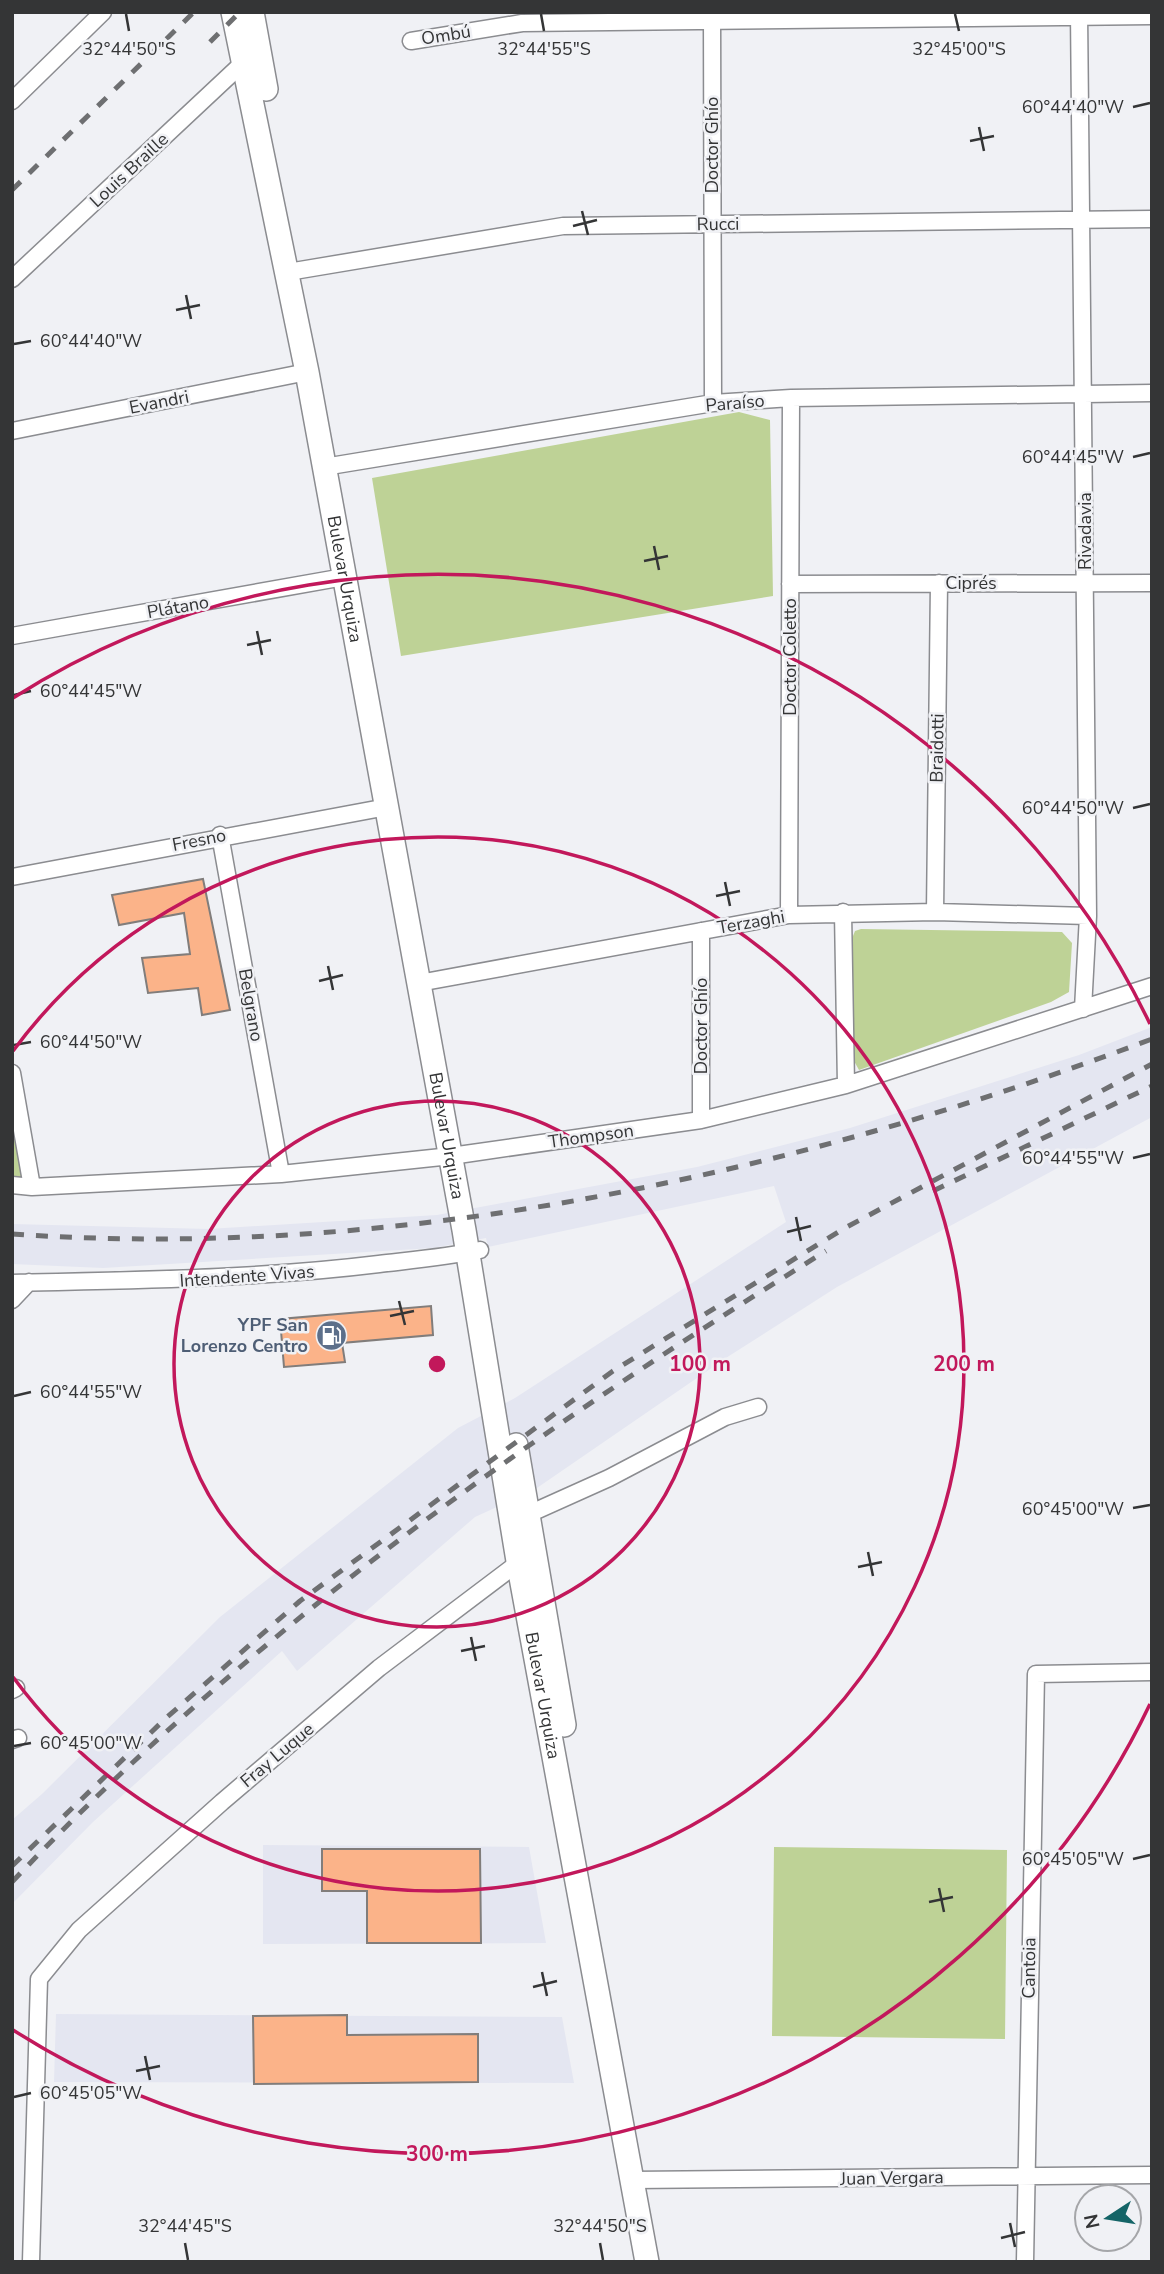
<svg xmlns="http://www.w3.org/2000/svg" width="1164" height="2274" font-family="'Nunito Sans',sans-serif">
<rect width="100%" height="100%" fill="#f0f1f5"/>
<path fill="#e4e6f1" d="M1152,1027V1117L837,1287L729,1356L534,1490L475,1517L297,1671L282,1651L93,1822L12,1904V1820L42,1794L220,1617L458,1428L515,1398L786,1222L774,1186L488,1247L486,1238L433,1248L103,1268L12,1264V1224L209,1229L437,1215L697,1167L850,1128L1079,1055Z
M263,1845L529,1847L546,1943L263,1944Z
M56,2014L562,2017L574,2083L54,2082Z"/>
<path fill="#bed296" d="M739,412L770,420L773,596L401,656L372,478Z
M861,929L1062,932L1072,943L1069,992L1051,1002L859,1070L854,1061L851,941L855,931Z
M12,1073L32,1187L12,1185Z
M774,1847L1007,1850L1005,2039L772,2036Z"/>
<path fill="#fbb389" stroke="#817d7b" stroke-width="2" d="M203,879L230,1010L202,1015L198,988L148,993L142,958L190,954L184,913L119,925L112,895Z
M431,1306L433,1335L342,1343L345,1362L284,1367L280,1319Z
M322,1849H480L481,1943H367V1891H322Z
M347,2015V2035L478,2034V2082L254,2084L253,2016Z"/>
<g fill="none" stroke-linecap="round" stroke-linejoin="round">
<defs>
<path id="minor" d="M712,12L713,403
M1079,12L1088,916L1083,1009
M411,41L522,23L1152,16
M12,101L103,12
M288,272L563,226L1152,219
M12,279L245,61
M12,431L307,372
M324,467L713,403L791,398L1152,393
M790,584L1152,583
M12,636L344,577
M220,835L281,1174
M12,877L387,807
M843,912L846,1085
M935,912L939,583
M789,915L791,398
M419,983L789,915L935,912L1088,916
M12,1073L32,1187
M701,1120V931
M12,1185L32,1187L281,1174L451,1156L701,1120L846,1085L1152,986
M12,1283C135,1280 257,1279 379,1264C413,1260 447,1257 480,1250
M12,1300L29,1282
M520,1518L609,1478L725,1417L758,1407
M12,1690L16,1688
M12,1740L18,1738
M632,2180L1152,2175
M31,2262L39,1979L79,1930L222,1802L379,1668L526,1557
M1025,2262L1036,1674L1152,1672"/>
<g id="secondary">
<path id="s1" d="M233,12L307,372L464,1230L518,1561L647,2262"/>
<path d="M252,12L266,89"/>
<path d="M516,1445L564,1725"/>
</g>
</defs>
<use href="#minor" stroke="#8b8c90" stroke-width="19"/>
<use href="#secondary" stroke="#8b8c90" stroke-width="26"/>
<use href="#minor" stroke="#fff" stroke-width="16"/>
<use href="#secondary" stroke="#fff" stroke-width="23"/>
<path stroke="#6e6f71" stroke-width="5" stroke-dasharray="12 12" stroke-linecap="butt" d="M210,42L240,12
M12,190L194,12
M933,1191L1152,1086
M12,1234C399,1261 791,1175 1152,1039
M12,1866L166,1718L300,1601L613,1371L843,1229L1152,1064
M12,1882C249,1632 535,1431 826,1251"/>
</g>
<path fill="none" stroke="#343536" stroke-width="2.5" d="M126,14L129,31M541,14L544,31M955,14L959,31M1133,107L1150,103M979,127L984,151M970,141L994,136M582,211L588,235M573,226L597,220M186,295L191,319M176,310L200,305M14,344L31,341M1133,457L1150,453M654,546L659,570M644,561L668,556M257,631L262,655M247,645L271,640M14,695L31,691M1133,808L1150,804M725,882L730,906M716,896L740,891M328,966L333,990M319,981L343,975M14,1045L31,1042M1133,1158L1150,1154M796,1217L801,1241M787,1232L811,1226M399,1301L405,1325M390,1316L414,1311M14,1396L31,1392M1133,1508L1150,1505M868,1552L873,1576M858,1567L882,1562M471,1637L476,1661M461,1651L485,1646M14,1746L31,1743M1133,1859L1150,1855M939,1888L944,1912M929,1902L953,1897M542,1972L547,1996M533,1987L557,1981M145,2056L150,2080M136,2071L160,2066M14,2097L31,2093M1010,2223L1015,2247M1001,2238L1025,2232M185,2243L188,2260M600,2243L603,2260"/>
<g fill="none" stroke="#c2185b" stroke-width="3.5">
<circle cx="437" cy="1364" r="263"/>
<path d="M13 1051A527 527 0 1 1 13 1677"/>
<path d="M1150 1704A790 790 0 0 1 13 2030M13 698A790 790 0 0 1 1150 1024"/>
</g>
<defs>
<symbol id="fuel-disc" viewBox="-11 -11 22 22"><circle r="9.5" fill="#5c6f8a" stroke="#f0f1f5"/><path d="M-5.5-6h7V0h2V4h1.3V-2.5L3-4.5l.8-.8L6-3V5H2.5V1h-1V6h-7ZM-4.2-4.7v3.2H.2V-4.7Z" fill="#fff"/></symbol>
</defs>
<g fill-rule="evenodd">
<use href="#fuel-disc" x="314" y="1318" width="35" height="35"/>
</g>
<g text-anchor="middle" stroke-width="5" stroke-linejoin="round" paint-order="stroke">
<g font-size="18" fill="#343536" stroke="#f0f1f5">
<text transform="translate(446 35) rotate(-9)" y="6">Ombú</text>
<text transform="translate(712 145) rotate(-90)" y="6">Doctor Ghío</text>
<text transform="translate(129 170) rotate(-43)" y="6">Louis Braille</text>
<text transform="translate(718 224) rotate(-1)" y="6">Rucci</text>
<text transform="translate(159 402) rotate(-11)" y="6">Evandri</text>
<text transform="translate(735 403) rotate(-5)" y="6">Paraíso</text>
<text transform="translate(1085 531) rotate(-90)" y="6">Rivadavia</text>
<text dy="6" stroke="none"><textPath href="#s1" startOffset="578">Bulevar Urquiza</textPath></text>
<text x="971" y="589">Ciprés</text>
<text transform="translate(178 607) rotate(-10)" y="6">Plátano</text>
<text transform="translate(790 657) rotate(-90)" y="6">Doctor Coletto</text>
<text transform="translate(937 748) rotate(-89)" y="6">Braidotti</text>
<text transform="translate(199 840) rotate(-11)" y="6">Fresno</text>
<text transform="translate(751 922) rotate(-10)" y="6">Terzaghi</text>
<text transform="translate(251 1005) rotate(80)" y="6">Belgrano</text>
<text transform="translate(701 1026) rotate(-90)" y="6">Doctor Ghío</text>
<text dy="6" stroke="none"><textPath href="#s1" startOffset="1144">Bulevar Urquiza</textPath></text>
<text transform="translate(591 1136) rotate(-8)" y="6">Thompson</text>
<text transform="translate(247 1276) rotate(-4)" y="6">Intendente Vivas</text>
<text dy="6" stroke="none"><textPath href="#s1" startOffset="1712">Bulevar Urquiza</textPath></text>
<text transform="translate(277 1755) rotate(-40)" y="6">Fray Luque</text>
<text transform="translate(1029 1968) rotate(-89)" y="6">Cantoia</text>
<text transform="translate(892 2178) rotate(-1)" y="6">Juan Vergara</text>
</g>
<g font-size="18" font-weight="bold" fill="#4e5e75" stroke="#f0f1f5" text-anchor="end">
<text x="308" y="1331">YPF San<tspan x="308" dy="21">Lorenzo Centro</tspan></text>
</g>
</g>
<g font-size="18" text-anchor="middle" fill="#343536" stroke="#f0f1f5" stroke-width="5" stroke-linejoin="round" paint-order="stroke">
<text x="129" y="55">32°44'50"S</text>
<text x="544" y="55">32°44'55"S</text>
<text x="959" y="55">32°45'00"S</text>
<text x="1073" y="113">60°44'40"W</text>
<text x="91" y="347">60°44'40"W</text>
<text x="1073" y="463">60°44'45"W</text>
<text x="91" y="697">60°44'45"W</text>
<text x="1073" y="814">60°44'50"W</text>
<text x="91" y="1048">60°44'50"W</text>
<text x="1073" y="1164">60°44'55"W</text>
<text x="91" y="1398">60°44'55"W</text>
<text x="1073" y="1515">60°45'00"W</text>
<text x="91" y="1749">60°45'00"W</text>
<text x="1073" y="1865">60°45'05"W</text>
<text x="91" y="2099">60°45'05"W</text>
<text x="185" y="2232">32°44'45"S</text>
<text x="600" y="2232">32°44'50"S</text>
</g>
<circle cx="437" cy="1364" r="10" fill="#c2185b" stroke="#f0f1f5" stroke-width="3.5"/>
<g font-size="21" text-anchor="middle" font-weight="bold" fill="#c2185b" stroke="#f0f1f5" stroke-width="5" stroke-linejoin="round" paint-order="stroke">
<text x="700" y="1371">100 m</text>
<text x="964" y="1371">200 m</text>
<text x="437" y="2161">300 m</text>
</g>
<rect width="1164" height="2274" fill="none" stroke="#343536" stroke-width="28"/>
<g transform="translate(1108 2218) rotate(258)"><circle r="33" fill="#f0f1f5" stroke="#a5a6a9" stroke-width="2"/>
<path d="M0-5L12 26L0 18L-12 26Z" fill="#146467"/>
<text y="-10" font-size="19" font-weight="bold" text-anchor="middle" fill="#343536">N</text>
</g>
</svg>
